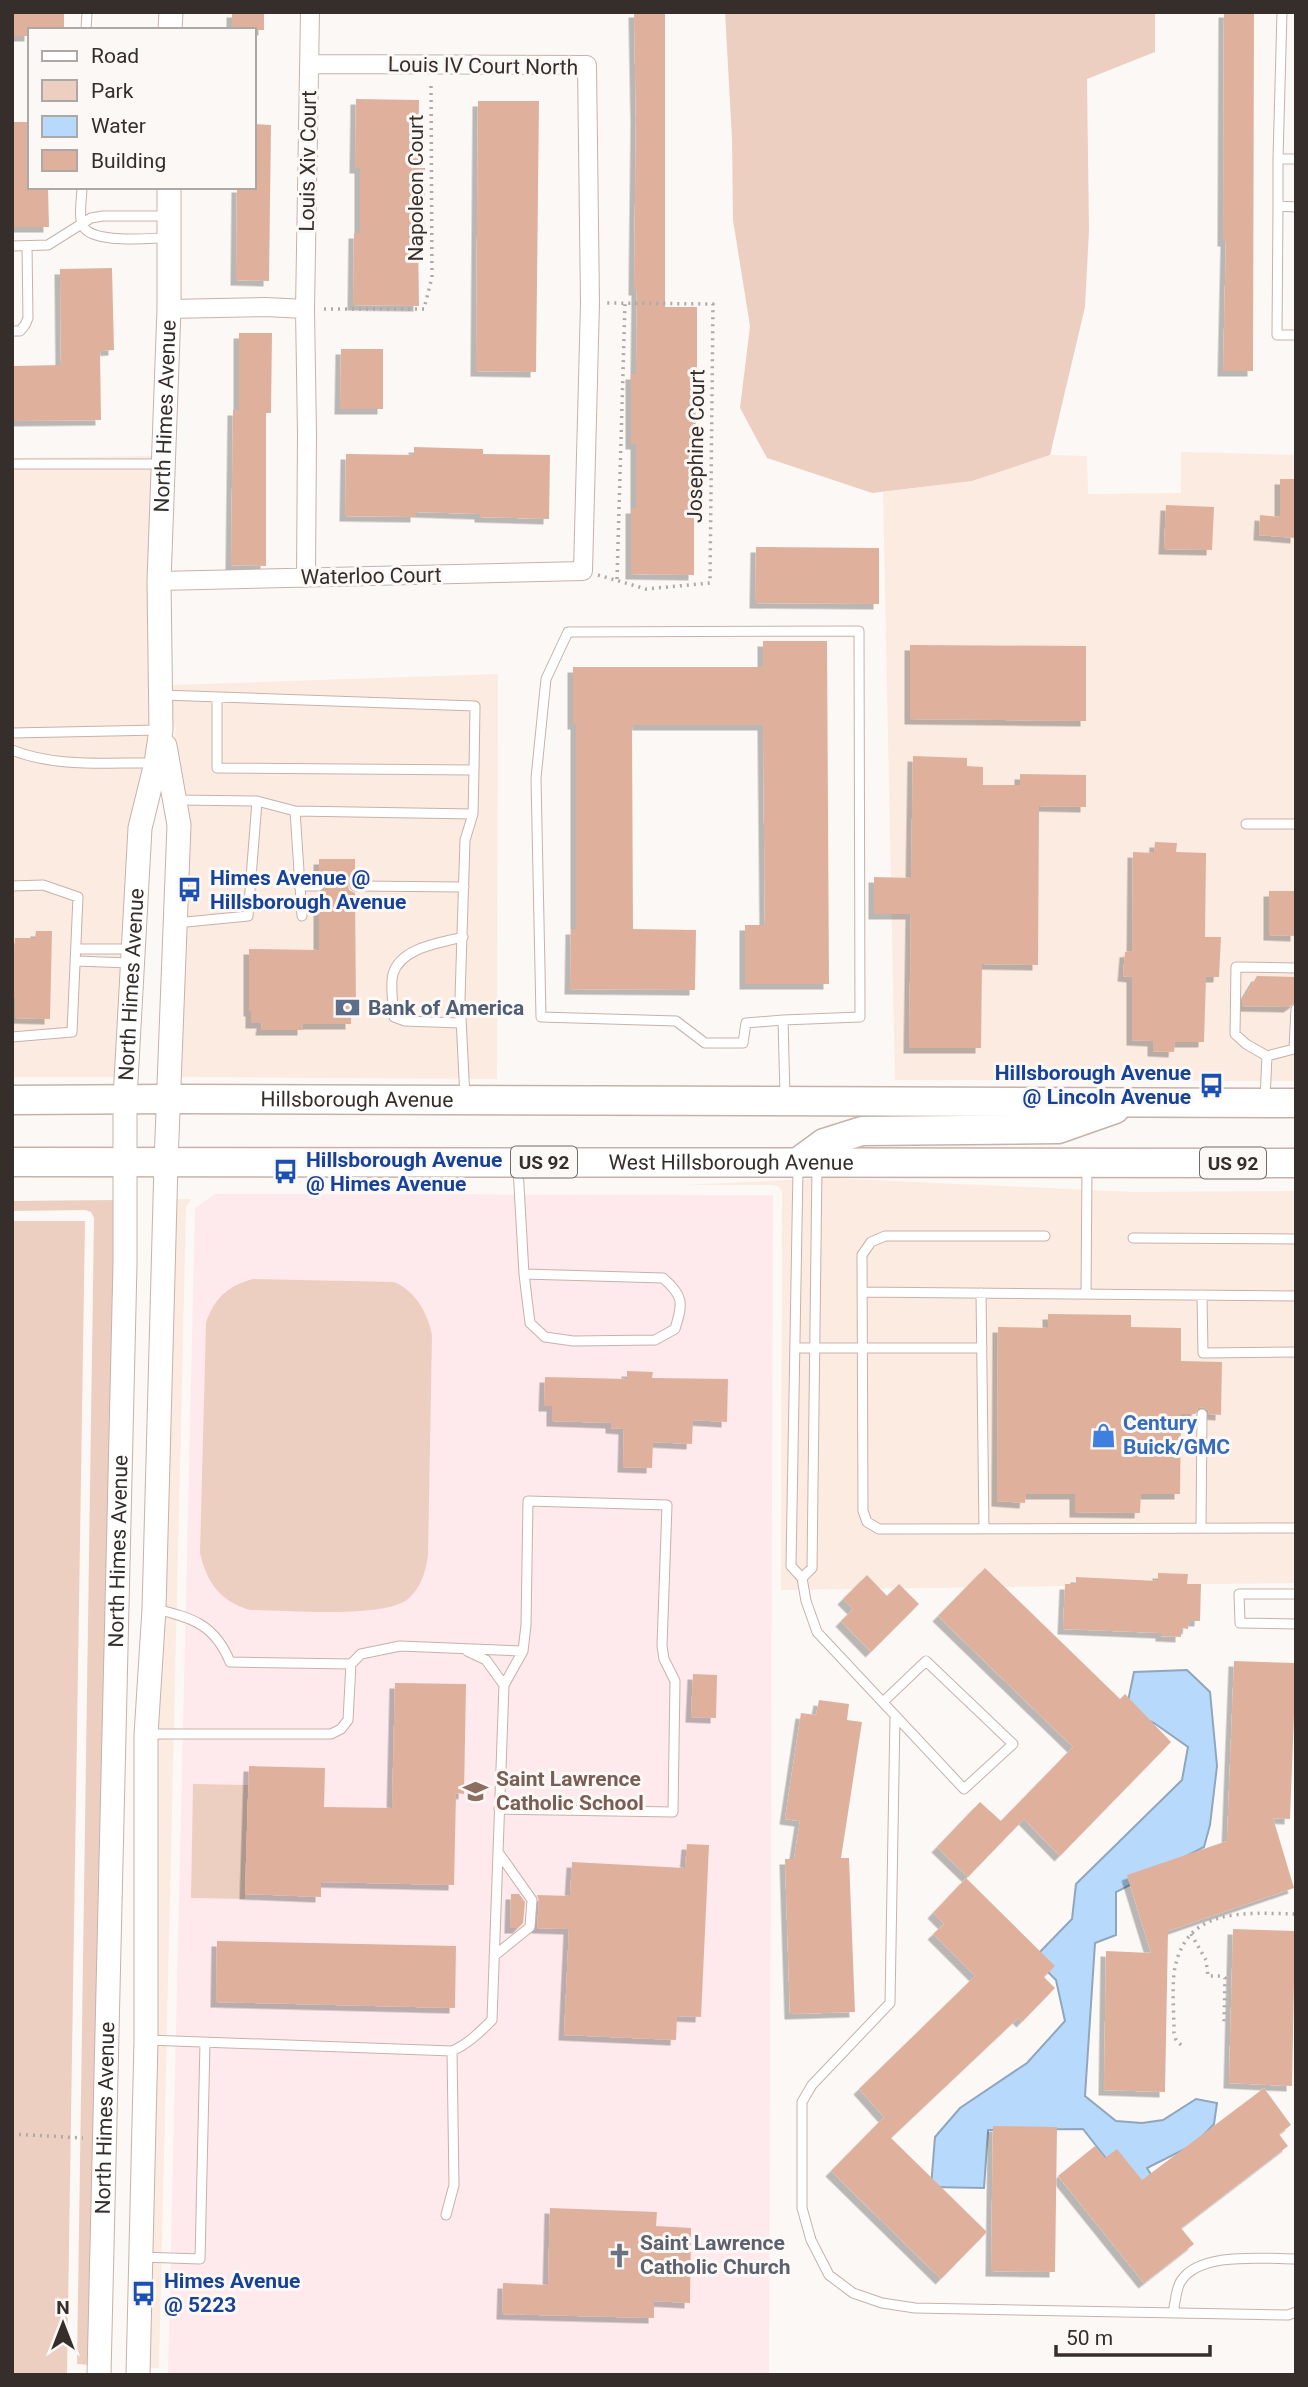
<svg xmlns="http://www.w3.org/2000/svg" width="1308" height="2387" font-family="Roboto,sans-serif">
<defs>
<filter id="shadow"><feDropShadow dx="-5.5" dy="5.5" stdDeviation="0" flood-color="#0004"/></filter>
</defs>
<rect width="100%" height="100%" fill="#fcf8f6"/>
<path fill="#fcebe0" d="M1181,452L1296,455V1081L895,1080L883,492L972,481L1050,455L1087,456L1088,494L1181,493Z
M154,456L152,726L116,1077H12V458Z
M498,674L497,1079L181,1077L189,826L174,737L176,728L173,727V685Z
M831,1178L1132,1192L1296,1191V1583L781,1590L782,1192L779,1187L773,1185H685Z
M176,1199H191L186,1208L159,2368H149L156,1735L166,1598Z"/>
<path fill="#fee9ec" d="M215,1194L773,1195L769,2375H168L195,1208Z"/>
<path fill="#edcfc2" d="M725,12H1155V52L1087,79L1089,231L1085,307L1050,455L972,481L872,493L767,458L740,408L750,326L733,220L732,139Z
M114,1200V1264L89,2365L77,2364L94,1218L91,1212L85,1210L12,1211V1201Z
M12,1221H85L67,2375H12Z
M253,1279L394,1282C416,1291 428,1314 432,1335L428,1555C426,1571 421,1588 408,1599C384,1619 283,1610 250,1610C220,1601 207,1583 200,1553L206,1323C214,1298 228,1286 253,1279Z
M193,1784L248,1785L245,1899L191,1898Z"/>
<path fill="#b7d9fb" stroke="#90a6bd" stroke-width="2" d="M1187,1670L1210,1692L1217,1766L1210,1825L1204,1847L1116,1892V1935L1095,1943L1085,2096L1116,2121L1142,2123L1163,2120L1196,2099L1217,2103L1214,2124L1195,2144L1147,2168L1164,2196L1126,2184L1083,2129L988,2130L984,2188L931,2187L935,2137L960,2108L1027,2063L1065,2021L1056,1980L1034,1958L1072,1919L1076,1884L1182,1780L1188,1747L1154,1723L1132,1713L1128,1701L1134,1672Z"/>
<path fill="#dfb19d" filter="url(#shadow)" d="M13,12H64V30H30V36H13Z
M232,12H264V30H232Z
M634,12H665V307H697V377H695L697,509L694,510V575L631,574V508H636V444H631V374H636L637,290H634L636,118Z
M1224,12H1254L1253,371H1223L1226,241H1223Z
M356,99L419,100L418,168H425L424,237H418L419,306L353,305L354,233H360V168H355Z
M478,101H539L536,372L476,371Z
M12,122H30V187H48L49,227H12Z
M254,124L271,125L269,281L236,280L237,187H254Z
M112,268L114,350L100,351L101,420L12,421V366L61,365L60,269Z
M239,333H272L271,413H266V566L231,565L233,410H239Z
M341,349H383V409H340Z
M414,447L483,449V454L550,455L549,519L480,517V514L416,512V517L345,516L346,454L414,455Z
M1280,479H1296V538L1259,535L1260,515L1280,517Z
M1166,505L1214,507L1212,550L1164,549Z
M756,547L879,548V604L755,603Z
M763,641H827L829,984H745V925H765L763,725H632L633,929L696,930L695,990L570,989L571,929H576V724H573V667H763Z
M910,645L1086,646V721L910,719Z
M913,756L967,758V766L983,767V785H1020V774L1086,775V807L1039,806L1038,965L982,964L981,1048H909L911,914H874V877L911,878Z
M1155,842L1177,843L1176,852L1206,853L1205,937H1221L1219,977H1206L1204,1042H1175L1174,1052L1153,1051V1041L1132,1040V977L1123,976L1125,952L1132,951L1133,852L1154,853Z
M319,859H355V879L348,885L349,890L355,893L356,1010H351V1024H303V1030H261L262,1023H251V1011H249V949L319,950V893L323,892L326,887L325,882L319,879Z
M1269,891H1296V936L1269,935Z
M36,931H52L50,1019L15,1018V998H12L15,938H35Z
M1257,976L1296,977V1002L1289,1007L1242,1006V1001Z
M1048,1314L1131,1315V1327L1181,1328V1361L1222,1362L1221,1415L1209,1414L1208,1410L1203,1407L1198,1408L1195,1414H1181L1180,1494H1141L1140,1513L1075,1512V1494H1026L1025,1503L997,1501L998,1327L1048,1328Z
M627,1371L653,1372L652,1378L728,1379L727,1422L693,1420L692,1444L653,1442L652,1468L623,1467L624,1429L611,1428V1423L552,1421V1406H544L545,1377L627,1379Z
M985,1568L1120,1699L1125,1694L1171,1742L1060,1856L1024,1819L968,1877L937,1847L980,1802L1001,1821L1073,1747L938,1616Z
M1158,1573L1188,1574L1187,1584H1201L1200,1621H1189L1188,1629L1181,1628V1637L1161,1636V1633L1063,1629L1065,1584H1076V1577L1158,1581Z
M867,1575L887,1596L899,1584L919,1604L871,1652L841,1621L853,1609L843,1599Z
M1234,1661L1296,1663L1290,1819L1273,1818L1294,1888L1168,1931L1165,2092L1104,2090L1106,1951L1151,1953L1127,1875L1227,1841Z
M693,1674L717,1675L716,1718L691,1717Z
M395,1683L466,1684L464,1794L456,1793L454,1885L321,1882V1897L245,1894L249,1766L325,1768L324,1807L392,1808Z
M819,1700L849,1704L847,1720L862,1722L841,1858H849L855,2012L790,2014L785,1859H794L800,1821L785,1819L801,1713L816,1715Z
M687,1844L709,1845L701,2017L677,2016L676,2040L564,2035L569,1929L537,1928L539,1901L537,1895L570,1896L572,1862L685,1868Z
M966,1878L1055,1966L1044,1977L1055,1988L1022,2022L1018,2018L891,2138L987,2232L941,2279L831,2171L884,2117L859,2089L975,1976L933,1934L944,1924L933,1913Z
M511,1894H519L525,1902L523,1923L518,1928H510Z
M1233,1929L1295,1931L1292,2086L1229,2083Z
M217,1941L456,1946L455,2008L216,2002Z
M1264,2088L1291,2125L1279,2134L1288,2146L1181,2228L1194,2244L1144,2283L1058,2176L1095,2146L1105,2158L1117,2149L1142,2180Z
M993,2126L1057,2127L1055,2272L991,2271Z
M550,2208L657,2212L656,2226L691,2228L690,2303L654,2301V2318L502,2314L503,2283L548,2285Z"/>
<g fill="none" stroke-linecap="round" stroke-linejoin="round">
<defs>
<path id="service" d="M86,30L87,12
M1278,159L1282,12
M1296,159H1278V206L1296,207
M82,187C82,198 78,217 83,226C92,244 148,238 167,238
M1278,206L1277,335H1296
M12,246L48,245L91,218L103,216H167
M12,331H20L25,325L28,318L27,246
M12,464H162
M162,695L475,706L474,770L217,768V697
M12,733L160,730
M12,750C56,768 110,762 156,763
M177,800L257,801L295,811L302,916
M295,811L473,814
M1246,824H1296
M12,886L43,885L78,897L72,1032L12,1037
M299,886H319
M355,886L464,887
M176,923L248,916L257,801
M77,949H132
M76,961L130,963
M783,1020L746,1023L743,1043H705L676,1021L541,1017L536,778L546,679L568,632L859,631L860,1017L783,1020L785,1096
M461,1023L405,1021L394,1017C393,1006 390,984 393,974C401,947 441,943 463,937
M1267,1056L1294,1049L1296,1009
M465,1098L460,998L465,840L473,814L474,770
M1265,1099L1267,1056L1246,1044L1235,1034L1236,967L1296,968
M518,1168L524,1274L530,1323L545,1337L573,1341L655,1340L675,1329C683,1303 684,1296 663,1278L524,1274
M798,1168L791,1566L802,1578L806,1601L817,1632L964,1789L1013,1744L926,1661L883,1702
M1045,1236H885L871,1242L862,1255L863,1511L867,1522L879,1529L1296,1528
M1133,1238L1296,1239
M862,1292L1296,1296
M981,1293L984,1529
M1086,1294L1087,1168
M1202,1295L1203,1353L1296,1352
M795,1348H982
M1201,1528L1202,1414
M802,1578L812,1568L817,1165
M1296,1594H1239L1240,1623L1296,1624
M156,1609C193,1618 215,1625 230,1662L351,1664
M467,1651L486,1660L504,1685
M895,1716L890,2003L812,2085L802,2102V2208L811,2240L829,2275L853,2293L882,2303L915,2308L1288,2315L1296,2312
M148,1734H331L341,1729L348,1720L351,1664L361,1654L400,1646L523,1651
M494,1956L530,1927L532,1900L498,1852
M147,2040L452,2051C468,2044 480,2032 492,2020L504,1685L523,1651L526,1625L528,1501L667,1505L662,1646L664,1659L675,1681L673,1812L499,1809
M446,2215L454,2185L452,2051
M141,2257L200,2259L205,2043
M1173,2313C1175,2304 1176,2288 1181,2281C1200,2251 1265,2259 1296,2259"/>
<path id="minor" d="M169,309L266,307L305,309
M306,578L307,434L305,309L310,12
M159,581L583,571L590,303L587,65L311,64"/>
<g id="tertiary">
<path d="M170,30L171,12"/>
<path id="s1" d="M99,2375L125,1264V1099L140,828L156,763L161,730L159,581L169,309V187"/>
<path d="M138,2375L146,2040V1735L154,1609L166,1163L179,825L165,746"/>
</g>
<g id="primary">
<path id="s2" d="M12,1100L170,1099L1296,1103"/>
<path id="s3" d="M12,1162L1296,1163"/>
<path d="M798,1162L824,1143L862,1131L1058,1129L1115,1109"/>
</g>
</defs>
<use href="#service" stroke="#c7b2aa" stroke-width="11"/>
<use href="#minor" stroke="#c7b2aa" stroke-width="20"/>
<use href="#tertiary" stroke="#c7b2aa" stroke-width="25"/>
<use href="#primary" stroke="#c7b2aa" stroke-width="31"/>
<path stroke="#afa9a7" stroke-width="3.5" stroke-dasharray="2 5" stroke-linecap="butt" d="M324,309H424L432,277L431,82
M598,575L646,589L710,583L713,304L606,303
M617,579L625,303
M1191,1934L1206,1960L1208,1976H1222L1225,1978L1224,2025
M1181,2045L1176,2040L1174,2033C1174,2014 1172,1992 1174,1973C1184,1906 1244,1913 1296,1914
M12,2134L83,2138"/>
<use href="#service" stroke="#fff" stroke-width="9"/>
<use href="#minor" stroke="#fff" stroke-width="18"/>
<use href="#tertiary" stroke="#fff" stroke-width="23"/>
<use href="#primary" stroke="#fff" stroke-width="28"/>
</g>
<defs>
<symbol id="bus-bare" viewBox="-9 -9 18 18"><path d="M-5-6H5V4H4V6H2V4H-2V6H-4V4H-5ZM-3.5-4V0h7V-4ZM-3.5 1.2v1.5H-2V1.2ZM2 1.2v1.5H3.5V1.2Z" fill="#1a4fb4" stroke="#fcf8f6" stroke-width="2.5" paint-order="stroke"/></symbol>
<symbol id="bank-bare" viewBox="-9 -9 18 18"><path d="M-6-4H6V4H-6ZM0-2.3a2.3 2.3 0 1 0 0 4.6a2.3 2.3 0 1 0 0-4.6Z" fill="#5c6f8a" stroke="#fcf8f6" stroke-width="2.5" paint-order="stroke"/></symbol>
<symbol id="shop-bare" viewBox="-9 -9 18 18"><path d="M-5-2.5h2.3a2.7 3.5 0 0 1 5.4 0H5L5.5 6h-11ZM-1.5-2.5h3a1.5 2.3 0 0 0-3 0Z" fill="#3f7fe0" stroke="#fcf8f6" stroke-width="2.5" paint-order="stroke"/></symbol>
<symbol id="school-bare" viewBox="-9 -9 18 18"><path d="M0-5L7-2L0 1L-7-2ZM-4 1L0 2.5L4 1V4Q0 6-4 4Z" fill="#8d6e63" stroke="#fcf8f6" stroke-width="2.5" paint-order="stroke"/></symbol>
<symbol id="church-bare" viewBox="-9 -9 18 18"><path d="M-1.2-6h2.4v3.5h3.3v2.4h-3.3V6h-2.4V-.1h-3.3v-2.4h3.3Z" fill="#6b7280" stroke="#fcf8f6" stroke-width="2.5" paint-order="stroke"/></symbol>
</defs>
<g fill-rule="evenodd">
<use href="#bus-bare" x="172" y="872" width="35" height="35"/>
<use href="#bank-bare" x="330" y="990" width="35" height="35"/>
<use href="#bus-bare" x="1194" y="1068" width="35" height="35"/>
<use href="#bus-bare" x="268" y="1154" width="35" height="35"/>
<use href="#shop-bare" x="1086" y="1418" width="35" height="35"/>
<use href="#school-bare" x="458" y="1774" width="35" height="35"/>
<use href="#church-bare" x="602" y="2238" width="35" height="35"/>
<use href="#bus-bare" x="126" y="2276" width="35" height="35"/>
</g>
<g text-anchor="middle" stroke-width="6" stroke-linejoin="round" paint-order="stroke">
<g fill="#fcf8f6" stroke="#716b68" stroke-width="2">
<rect x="511" y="1146.5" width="66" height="31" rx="5"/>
<rect x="1200" y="1147.5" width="66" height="31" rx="5"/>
</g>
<g font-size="19" font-weight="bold" fill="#362e2b">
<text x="544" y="1169">US 92</text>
<text x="1233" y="1170">US 92</text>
</g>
<g font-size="21" fill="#362e2b" stroke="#fcf8f6">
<text transform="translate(483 66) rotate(1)" y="7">Louis IV Court North</text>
<text transform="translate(308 161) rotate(-89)" y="7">Louis Xiv Court</text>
<text transform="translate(416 188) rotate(-90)" y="7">Napoleon Court</text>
<text dy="7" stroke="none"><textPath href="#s1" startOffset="1962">North Himes Avenue</textPath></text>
<text transform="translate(696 446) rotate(-89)" y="7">Josephine Court</text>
<text transform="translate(371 576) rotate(-1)" y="7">Waterloo Court</text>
<text dy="7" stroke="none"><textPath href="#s1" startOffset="1391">North Himes Avenue</textPath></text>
<text dy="7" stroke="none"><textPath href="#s2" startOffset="345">Hillsborough Avenue</textPath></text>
<text dy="7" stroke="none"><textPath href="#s3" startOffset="719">West Hillsborough Avenue</textPath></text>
<text dy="7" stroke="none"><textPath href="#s1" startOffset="824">North Himes Avenue</textPath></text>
<text dy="7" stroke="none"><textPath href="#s1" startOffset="257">North Himes Avenue</textPath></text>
</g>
<g font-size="21" font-weight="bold" fill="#164399" stroke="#fcf8f6" text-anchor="start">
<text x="210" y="885">Himes Avenue @<tspan x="210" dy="24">Hillsborough Avenue</tspan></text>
<text x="1191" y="1080" text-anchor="end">Hillsborough Avenue<tspan x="1191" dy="24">@ Lincoln Avenue</tspan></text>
<text x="306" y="1167">Hillsborough Avenue<tspan x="306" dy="24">@ Himes Avenue</tspan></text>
<text x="164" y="2288">Himes Avenue<tspan x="164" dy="24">@ 5223</tspan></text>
</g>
<g font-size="21" font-weight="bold" fill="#4e5e75" stroke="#fcf8f6" text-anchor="start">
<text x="368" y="1015">Bank of America</text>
</g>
<g font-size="21" font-weight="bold" fill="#366cbe" stroke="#fcf8f6" text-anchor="start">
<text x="1123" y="1430">Century<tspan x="1123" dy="24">Buick/GMC</tspan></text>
</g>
<g font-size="21" font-weight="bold" fill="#785e54" stroke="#fcf8f6" text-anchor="start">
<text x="496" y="1786">Saint Lawrence<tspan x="496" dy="24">Catholic School</tspan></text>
</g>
<g font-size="21" font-weight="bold" fill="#5b616d" stroke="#fcf8f6" text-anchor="start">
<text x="640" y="2250">Saint Lawrence<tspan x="640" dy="24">Catholic Church</tspan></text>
</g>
</g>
<rect width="1308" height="2387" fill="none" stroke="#362e2b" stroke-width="28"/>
<rect x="28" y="28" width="228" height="161" fill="#fcf8f6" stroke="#ada7a5" stroke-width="2"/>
<rect x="42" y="51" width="35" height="10" fill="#ffffff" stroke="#ada7a5" stroke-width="2"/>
<text x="91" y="63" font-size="21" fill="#362e2b">Road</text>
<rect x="42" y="80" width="35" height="21" fill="#edcfc2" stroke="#ada7a5" stroke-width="2"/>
<text x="91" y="98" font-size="21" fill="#362e2b">Park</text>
<rect x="42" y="116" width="35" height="21" fill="#b7d9fb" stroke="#ada7a5" stroke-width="2"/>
<text x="91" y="133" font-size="21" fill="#362e2b">Water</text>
<rect x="42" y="150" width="35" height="21" fill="#dfb19d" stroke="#ada7a5" stroke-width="2"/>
<text x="91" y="168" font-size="21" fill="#362e2b">Building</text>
<g transform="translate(63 2324)" stroke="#fcf8f6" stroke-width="5" paint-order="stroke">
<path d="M0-5L12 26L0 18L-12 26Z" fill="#362e2b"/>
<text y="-10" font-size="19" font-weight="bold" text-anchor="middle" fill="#362e2b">N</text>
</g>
<path d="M1056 2345v10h154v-10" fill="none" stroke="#362e2b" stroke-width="3.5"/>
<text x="1066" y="2345" font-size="21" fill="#362e2b" stroke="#fcf8f6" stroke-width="5" paint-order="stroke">50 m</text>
</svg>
